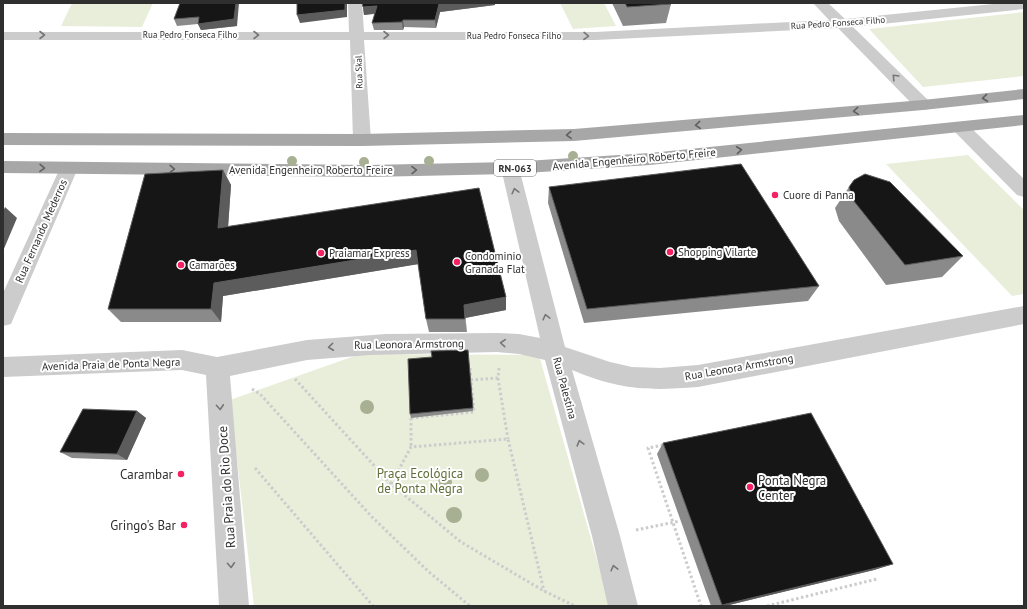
<svg xmlns="http://www.w3.org/2000/svg" width="1027" height="609" font-family="'PT Sans',sans-serif">
<rect width="100%" height="100%" fill="#fff"/>
<path fill="#e9eedb" d="M72,3H153L142,27L61,26Z
M560,3H604L616,26L573,29Z
M1024,12V76L923,87L869,29Z
M968,155L1024,210V294L1012,296L886,164Z
M360,354L539,355L610,606H254L230,400Z"/>
<g fill="none" stroke-linecap="round" stroke-linejoin="round">
<path stroke="#ccc" stroke-width="3" stroke-dasharray="2.5 2.5" stroke-linecap="butt" d="M470,368L471,380
M499,368L498,378L508,439
M295,379L391,484L461,542L544,591L575,606
M252,389L260,394L372,517L429,572L470,606
M411,418L474,412L471,380L498,378
M411,418V447
M663,445L648,448L701,606
M255,468L373,606
M391,484L411,447L508,439L544,591
M636,530L680,521
M767,606L877,579"/>
<path fill="#ccc" fill-rule="evenodd" d="M348,3H362L364,32H596L829,20L813,3H828L845,19L1003,3H1024V9L853,27L929,101L931,105L929,109L923,110L917,109L838,28L596,40H364L371,140L368,144L362,146L356,144L353,140L350,40H3V32H349Z
M960,122L966,123L1024,179V197L1017,195L954,131L951,127L954,123Z
M69,162L75,164L78,168L14,317L11,324L3,326V293L60,168L63,164Z
M510,162L516,164L519,168L565,347L610,362L632,367L660,368L698,365L1024,306V324L698,387C647,391 620,390 572,370L620,536L638,606H608L592,536L545,360L519,354L497,352L370,355L307,360L230,376L249,606H219L206,375L182,370L3,377V357L182,350L217,357L307,340L386,334L497,333L519,334L540,338L501,168L504,164Z"/>
<path fill="#a7a7a7" fill-rule="evenodd" d="M1024,89V99L923,110L574,141L362,146L3,145V133L362,134L574,129L923,100Z
M1024,115V125L650,165L510,174L369,177L3,173V161L369,165L510,162L650,153Z"/>
</g>
<g fill="#a7b092">
<circle cx="573" cy="156" r="5"/>
<circle cx="292" cy="161" r="5"/>
<circle cx="429" cy="161" r="5"/>
<circle cx="364" cy="162" r="5"/>
<circle cx="367" cy="407" r="7"/>
<circle cx="482" cy="475" r="7"/>
<circle cx="445" cy="482" r="7"/>
<circle cx="454" cy="515" r="8"/>
</g>
<path fill="#8a8a8a" d="M180,3L237,26L201,30L198,24L177,26L174,19Z
M612,3H670L671,4L666,23L623,26Z
M495,5L440,12L436,28L404,27L403,30H374L372,23L375,14L364,15L363,7Z
M223,170L231,185L228,227L479,188L506,297V310L465,318L467,332H429L426,319L418,264L223,296L221,322H121L108,309Z
M549,187L819,286L808,301L584,323L548,203Z
M849,187L963,256L942,277L886,285L839,221L835,208Z
M468,350L473,411L411,418L410,414L432,357Z
M137,411L146,418L127,460L72,458L60,452Z
M663,443L893,564L874,570L725,606H711L657,454Z"/>
<path fill="#5c5c5c" d="M236,3H239L237,26L201,30L198,24Z
M345,3H347V17L300,23L297,15Z
M452,3H495V5L440,12L436,28L435,20L439,4Z
M377,6L378,13L364,15L363,7Z
M403,20L404,27L403,30L402,22Z
M223,170L231,185L227,242L218,228Z
M5,207L17,218L3,251V212Z
M416,250L419,264L223,296L221,322L211,309L214,283Z
M506,297V310L465,318L467,332L464,305Z
M137,411L146,418L127,460L117,454Z
M893,564L874,570L725,606H719L722,605Z"/>
<path fill="#161616" stroke="#5c5c5c" d="M180,3H236L234,19L198,24L199,17L174,19Z
M297,3H345V10L297,15Z
M362,3H452L439,4L435,20H403L402,22L372,23L377,6L363,7Z
M625,3H670L671,4L627,7Z
M741,164L819,286L587,309L549,187Z
M223,170L218,228L479,188L506,297L464,305L465,319H426L416,250L214,283L211,309H108L145,174Z
M865,174L890,182L963,256L905,265L853,200L849,187L854,180Z
M468,350L473,408L410,414L408,359L432,357L431,351Z
M83,409L137,411L117,454L60,452Z
M811,413L893,564L722,605L663,443Z"/>
<defs><path id="oneway-chevron" d="M-2-3.5L2.5 0L-2 3.5" fill="none" stroke-width="1.6" stroke-linecap="round" stroke-linejoin="round"/></defs>
<g stroke="#767676">
<use href="#oneway-chevron" transform="translate(42 35)"/>
<use href="#oneway-chevron" transform="translate(256 35)"/>
<use href="#oneway-chevron" transform="translate(386 35)"/>
<use href="#oneway-chevron" transform="translate(586 36) rotate(1)"/>
<use href="#oneway-chevron" transform="translate(895 77) rotate(-135)"/>
<use href="#oneway-chevron" transform="translate(515 191) rotate(-104)"/>
<use href="#oneway-chevron" transform="translate(546 317) rotate(-104)"/>
<use href="#oneway-chevron" transform="translate(503 343) rotate(-175)"/>
<use href="#oneway-chevron" transform="translate(331 347) rotate(174)"/>
<use href="#oneway-chevron" transform="translate(220 407) rotate(86)"/>
<use href="#oneway-chevron" transform="translate(580 443) rotate(-105)"/>
<use href="#oneway-chevron" transform="translate(231 565) rotate(86)"/>
<use href="#oneway-chevron" transform="translate(614 568) rotate(-104)"/>
</g>
<g stroke="#5f5f5f">
<use href="#oneway-chevron" transform="translate(985 98) rotate(174)"/>
<use href="#oneway-chevron" transform="translate(856 111) rotate(175)"/>
<use href="#oneway-chevron" transform="translate(698 125) rotate(175)"/>
<use href="#oneway-chevron" transform="translate(569 135) rotate(178)"/>
<use href="#oneway-chevron" transform="translate(739 150) rotate(-6)"/>
<use href="#oneway-chevron" transform="translate(42 168) rotate(1)"/>
<use href="#oneway-chevron" transform="translate(172 169) rotate(1)"/>
<use href="#oneway-chevron" transform="translate(414 170) rotate(-1)"/>
</g>
<g fill="#f52163" stroke="#fff" stroke-width="1.5">
<circle cx="775" cy="195" r="4"/>
<circle cx="670" cy="252" r="4"/>
<circle cx="321" cy="253" r="4"/>
<circle cx="457" cy="262" r="4"/>
<circle cx="181" cy="265" r="4"/>
<circle cx="181" cy="474" r="4"/>
<circle cx="750" cy="487" r="4"/>
<circle cx="184" cy="525" r="4"/>
</g>
<g text-anchor="middle" stroke-width="4" stroke-linejoin="round" paint-order="stroke">
<g font-size="9" fill="#2f2f2f" stroke="#fff">
<text transform="translate(838 23) rotate(-4)" y="3">Rua Pedro Fonseca Filho</text>
<text x="190" y="38">Rua Pedro Fonseca Filho</text>
<text x="514" y="39">Rua Pedro Fonseca Filho</text>
<text transform="translate(359 72) rotate(-92)" y="3">Rua Skal</text>
</g>
<rect fill="#fff" stroke="#6d6d6d" stroke-width="1" x="494" y="160" width="42" height="16" rx="3"/>
<g font-size="10" font-weight="bold" fill="#2f2f2f">
<text x="515" y="172">RN-063</text>
</g>
<g font-size="11" fill="#2f2f2f" stroke="#fff">
<text transform="translate(634 159) rotate(-5)" y="4">Avenida Engenheiro Roberto Freire</text>
<text x="311" y="174">Avenida Engenheiro Roberto Freire</text>
<text transform="translate(41 231) rotate(-66)" y="4">Rua Fernando Mederros</text>
<text transform="translate(409 344) rotate(-1)" y="4">Rua Leonora Armstrong</text>
<text transform="translate(111 364) rotate(-2)" y="4">Avenida Praia de Ponta Negra</text>
<text transform="translate(739 367) rotate(-10)" y="4">Rua Leonora Armstrong</text>
<text transform="translate(565 388) rotate(75)" y="4">Rua Palestina</text>
</g>
<g font-size="11" fill="#2f2f2f" stroke="#fff" text-anchor="start">
<text x="783" y="199">Cuore di Panna</text>
<text x="678" y="256">Shopping Vilarte</text>
<text x="329" y="257">Praiamar Express</text>
<text x="465" y="260">Condominio<tspan x="465" dy="13">Granada Flat</tspan></text>
<text x="189" y="269">Camarões</text>
</g>
<g font-size="13" fill="#5f6f38" stroke="#fff">
<text x="420" y="478">Praça Ecológica<tspan x="420" dy="15">de Ponta Negra</tspan></text>
</g>
<g font-size="13" fill="#2f2f2f" stroke="#fff" text-anchor="end">
<text x="173" y="479">Carambar</text>
<text x="758" y="485" text-anchor="start">Ponta Negra<tspan x="758" dy="15">Center</tspan></text>
<text x="176" y="530">Gringo's Bar</text>
</g>
<g font-size="13" fill="#2f2f2f" stroke="#fff">
<text transform="translate(226 487) rotate(-94)" y="5">Rua Praia do Rio Doce</text>
</g>
</g>
<rect width="1027" height="609" fill="none" stroke="#2f2f2f" stroke-width="8"/>
</svg>
